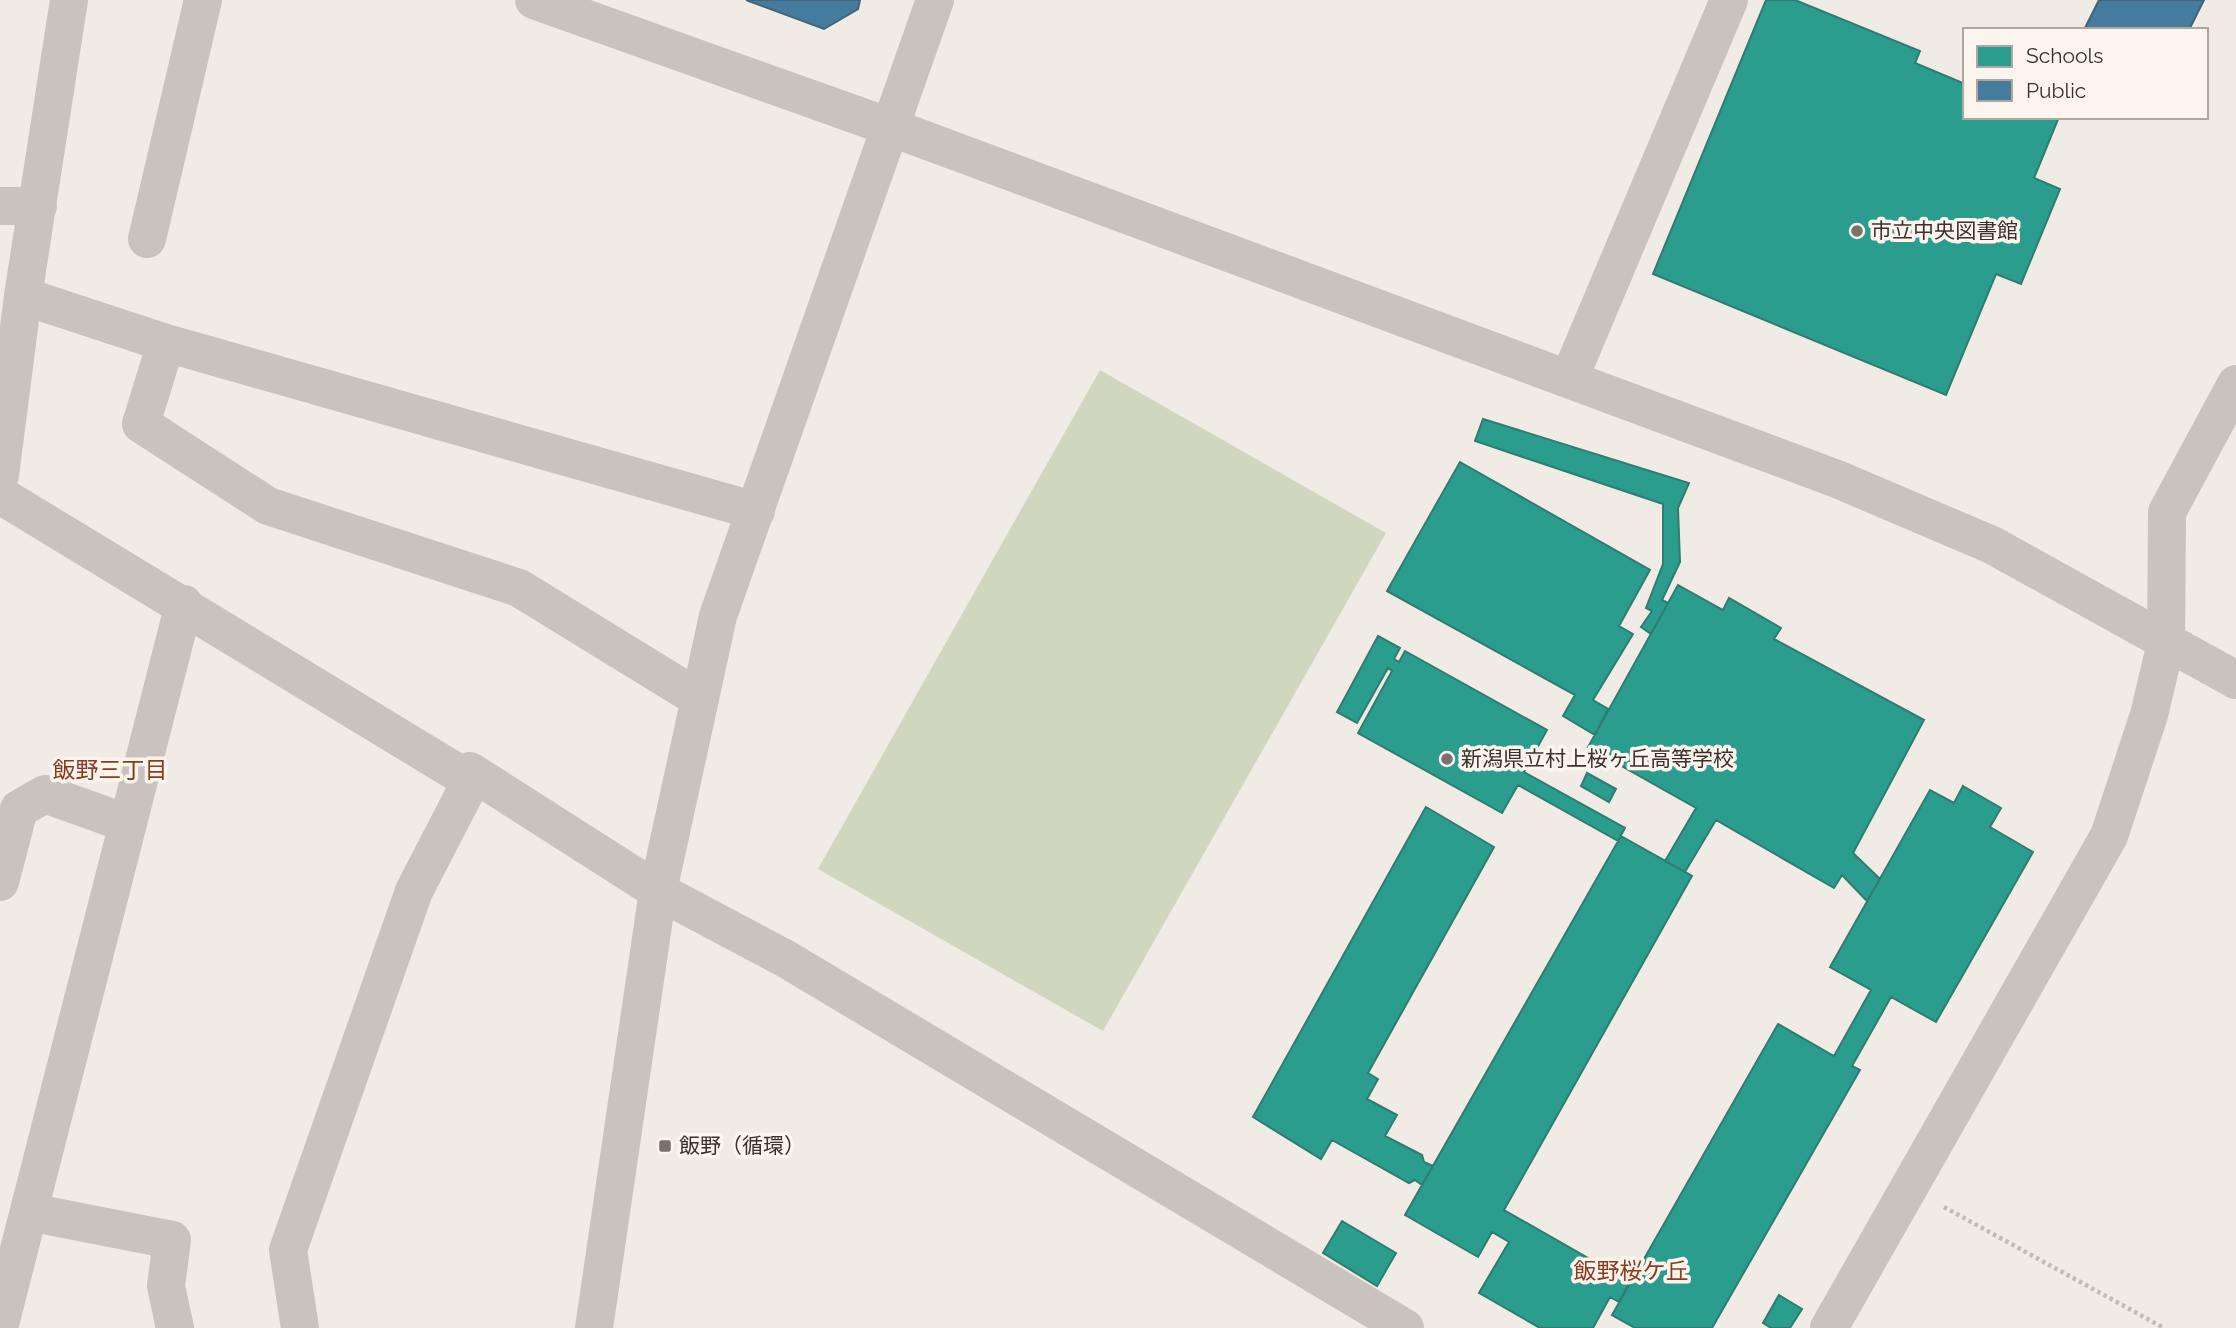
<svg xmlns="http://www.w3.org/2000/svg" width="2236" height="1328" font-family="Raleway,'Noto Sans JP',sans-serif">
<rect width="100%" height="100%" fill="#f0ebe5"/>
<path fill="#d1d6bf" d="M1100,370L1386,533L1103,1031L818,869Z"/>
<path fill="#2a9d8f" stroke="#2f7c71" stroke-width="2" d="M1766,0H1795L1920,51L1915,63L1965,84V117H2059L2034,178L2060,189L2021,284L1996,274L1946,395L1653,274Z
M1483,419L1689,483L1678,508L1680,562L1662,600L1668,603L1651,634L1641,627L1652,611L1646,608L1663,564V504L1475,441Z
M1460,462L1650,570L1619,626L1633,634L1593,700L1608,709L1595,735L1563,716L1575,695L1387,591Z
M1678,585L1723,610L1729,598L1781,628L1774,639L1924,720L1853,853L1880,879L1867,901L1842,875L1834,888L1716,820L1685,872L1665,861L1696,808L1588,747Z
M1378,636L1400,648L1394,659L1399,662L1405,651L1547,730L1524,772L1625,828L1618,841L1518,785L1502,813L1358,733L1392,671L1388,668L1357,723L1337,712Z
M1587,773L1616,789L1609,802L1581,786Z
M1963,786L2001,808L1990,827L2033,852L1936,1022L1891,997L1852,1066L1860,1070L1712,1328H1635L1612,1315L1778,1024L1834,1056L1871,990L1830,967L1930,790L1954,803Z
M1426,807L1494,847L1368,1073L1378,1079L1367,1099L1397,1115L1385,1136L1422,1155L1424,1162L1433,1166L1422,1185L1415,1180L1409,1183L1332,1140L1321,1159L1253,1117Z
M1621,836L1692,876L1504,1210L1630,1282L1619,1302L1610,1297L1593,1328H1540L1479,1293L1509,1242L1492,1232L1478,1257L1405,1215Z
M1342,1221L1396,1253L1377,1286L1323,1253Z
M1779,1295L1802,1309L1790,1328H1771L1763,1323Z"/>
<path fill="#457b9d" stroke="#42647b" stroke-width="2" d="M746,0H860L858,9L824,29Z
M2099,0H2204L2189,30H2088L2085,28Z"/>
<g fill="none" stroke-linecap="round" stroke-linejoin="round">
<path stroke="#c2bbb6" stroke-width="4.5" stroke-dasharray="3.5 3.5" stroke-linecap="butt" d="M1944,1207L2164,1328"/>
<path stroke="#c9c3be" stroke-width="38" d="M534,0L890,127L1837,479L1992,545L2236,680
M0,206H38
M147,239L203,0
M23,296L166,343L756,511
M166,343L141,424L268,506L519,588L698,698
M1569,379L1729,0
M0,475L23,296L69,0
M0,495L471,781L470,771L658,891L786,959L1405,1328
M0,882L19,809L45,794L126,823
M29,1212L172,1240L166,1286L175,1328
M0,1324L184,604
M300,1328L288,1250L414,891L471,781
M594,1328L658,891L718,616L935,0
M1829,1328L2109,836L2149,715L2166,643L2167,512L2236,384"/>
</g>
<g fill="#7a716c" stroke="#fbf5ee" stroke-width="2.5">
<circle cx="1857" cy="231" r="7"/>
<circle cx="1447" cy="759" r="7"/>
<rect x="658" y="1139" width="14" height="14" rx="3.5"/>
</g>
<g text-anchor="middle" stroke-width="7" stroke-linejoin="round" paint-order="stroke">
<g font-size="21" fill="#3b302b" stroke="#fbf5ee" text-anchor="start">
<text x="1871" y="238">市立中央図書館</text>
<text x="1461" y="766">新潟県立村上桜ヶ丘高等学校</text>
<text x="679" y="1153">飯野（循環）</text>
</g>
<g font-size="23" fill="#8c3b22" stroke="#fbf5ee">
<text x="110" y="778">飯野三丁目</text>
<text x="1631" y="1279">飯野桜ケ丘</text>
</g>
</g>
<rect x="1963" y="28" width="245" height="91" fill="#fbf5ee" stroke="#aea6a0" stroke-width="2"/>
<rect x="1977" y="46" width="35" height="21" fill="#2a9d8f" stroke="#aea6a0" stroke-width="2"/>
<text x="2026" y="63" font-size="21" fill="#3b302b">Schools</text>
<rect x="1977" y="80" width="35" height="21" fill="#457b9d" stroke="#aea6a0" stroke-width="2"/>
<text x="2026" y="98" font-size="21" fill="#3b302b">Public</text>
</svg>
